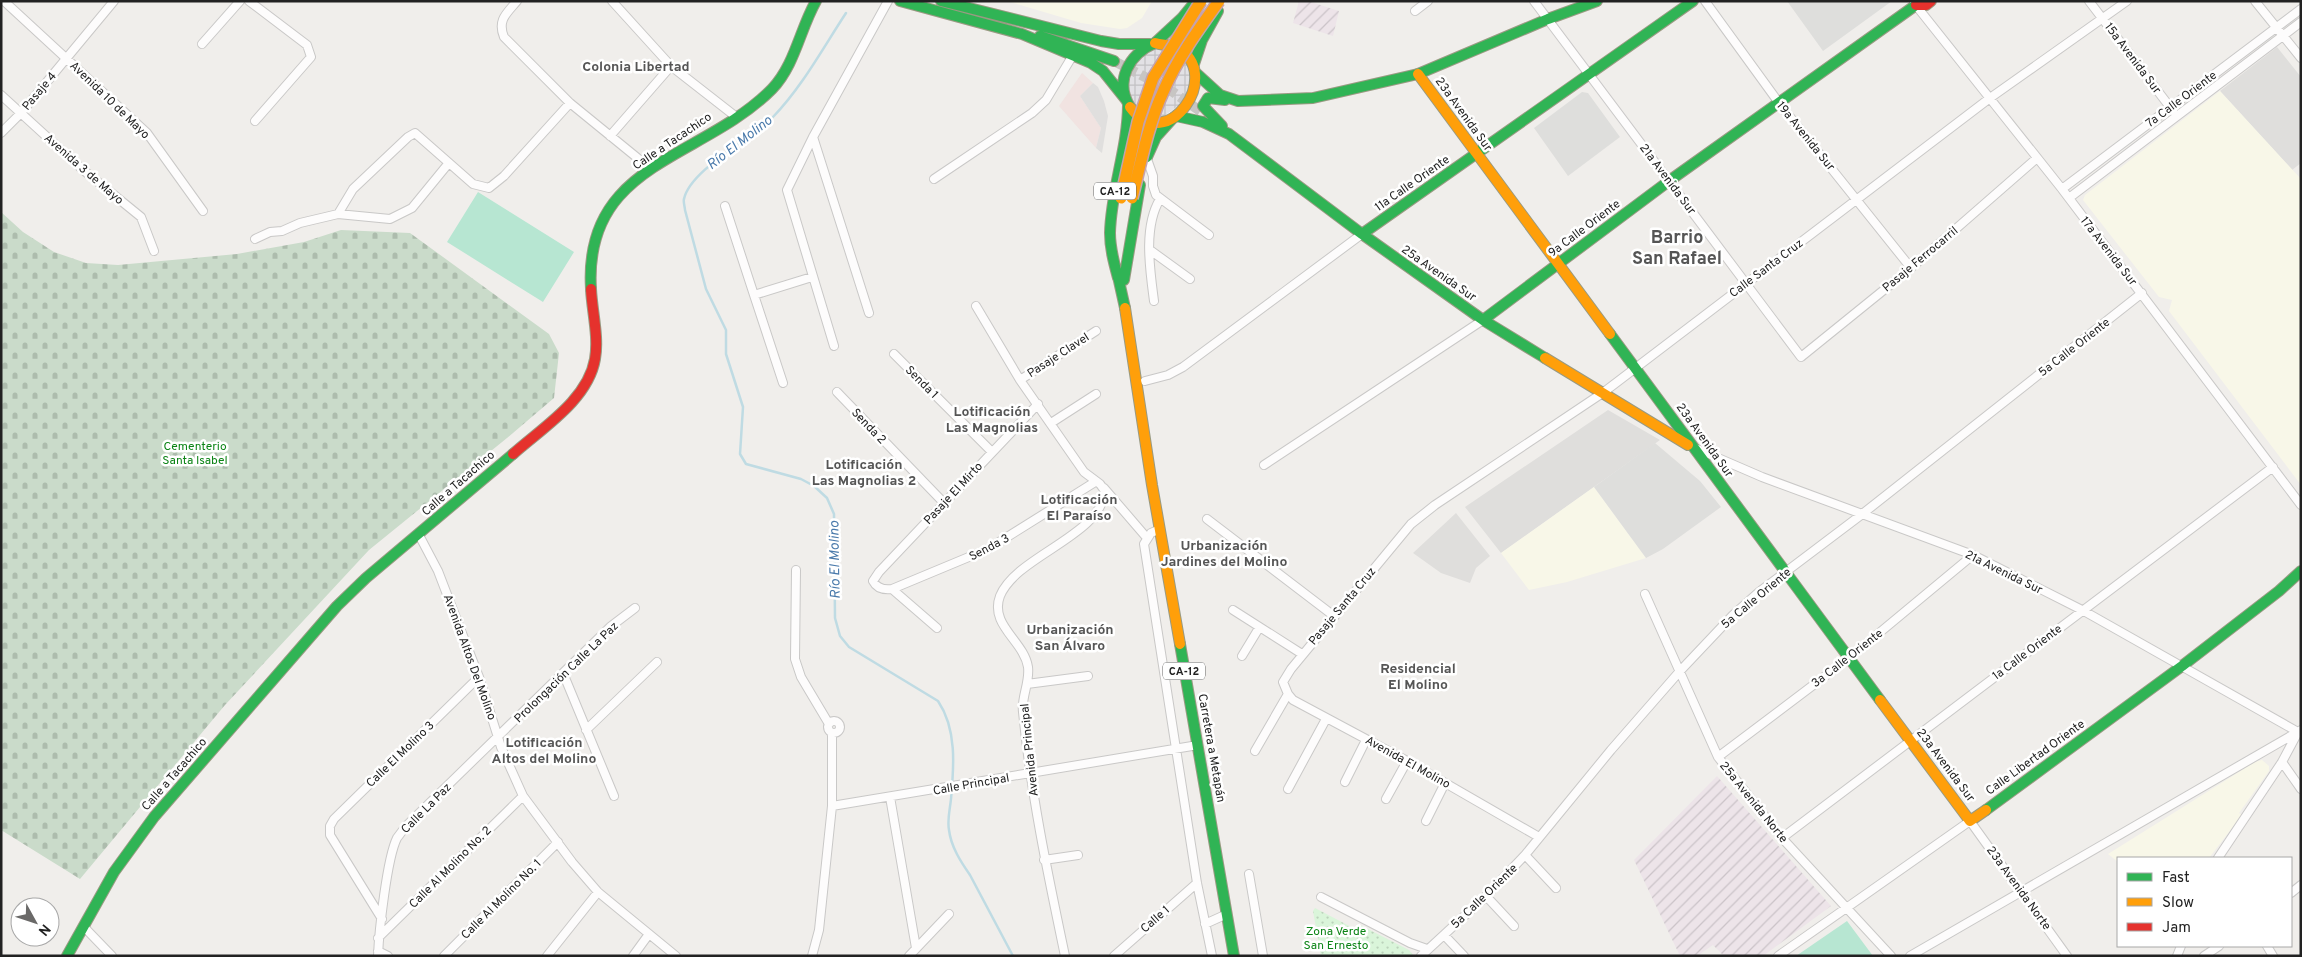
<svg xmlns="http://www.w3.org/2000/svg" width="2302" height="957" font-family="Overpass,sans-serif">
<defs>
<pattern id="industrial-furrows" width="10" height="10" patternUnits="userSpaceOnUse" patternTransform="scale(1.25)"><rect width="10" height="10" fill="#ede4e9"/><path d="M-1 1l2-2M0 10L10 0M9 11l2-2" fill="none" stroke="#cbc3c8"/></pattern>
<pattern id="cemetery-stones" width="16" height="16" patternUnits="userSpaceOnUse" patternTransform="scale(1.25)"><rect width="16" height="16" fill="#cadbca"/><path d="M2 7V4a2 2 0 0 1 4 0v3zM10 15v-3a2 2 0 0 1 4 0v3z" fill="#adbcad"/></pattern>
<pattern id="park-dots" width="8" height="8" patternUnits="userSpaceOnUse" patternTransform="scale(1.25)"><rect width="8" height="8" fill="#daf5da"/><path d="M2 2h.1M6 6h.1" fill="none" stroke="#bbd2bb" stroke-width="1.8" stroke-linecap="round"/></pattern>
<pattern id="plaza-grid" width="8" height="8" patternUnits="userSpaceOnUse" patternTransform="scale(1.25)"><rect width="8" height="8" fill="#e2e1e5"/><path d="M0 4h8M4 0v8" fill="none" stroke="#c2c1c4"/></pattern>
</defs>
<rect width="100%" height="100%" fill="#f0eeeb"/>
<path fill="#dfdedc" d="M2277,47L2301,77V163L2292,170L2220,91Z
M1608,410L1660,440L1501,553L1465,507Z
M1456,513L1490,556L1476,568L1470,583L1441,573L1413,553Z"/>
<path fill="#f1e3e1" d="M1082,73L1093,83L1080,96L1101,128L1096,148L1059,106Z"/>
<path fill="url(#industrial-furrows)" d="M1299,1H1308L1339,11L1333,36L1293,23Z
M1717,776L1831,906L1763,956H1724L1713,945L1697,956H1680L1634,860Z"/>
<path fill="#f8f7e8" d="M1007,1H1152L1142,18L1127,28L1120,29L1081,23Z
M2220,91L2301,179V485L2169,311L2172,300L2159,297L2083,200L2085,195Z
M1594,487L1646,558L1567,582L1529,590L1501,553Z
M2262,760L2269,766V771L2239,813L2242,815L2209,858H2118V862L2108,854L2255,762Z"/>
<path fill="#dededc" d="M1787,1H1892L1823,51Z
M1582,92L1588,93L1620,137L1568,176L1534,128Z
M1655,443L1700,481L1721,507L1663,549L1646,558L1594,487Z"/>
<path fill="url(#cemetery-stones)" d="M1,212L23,232L54,252L86,263L118,265L237,254L304,242L341,230L410,233L549,334L559,353L554,398L507,438L369,550L225,705L80,879L1,830Z"/>
<path fill="url(#park-dots)" d="M1315,908L1357,930L1360,925L1409,950L1414,956H1321L1313,911Z"/>
<path fill="#b7e6d2" d="M478,192L574,252L543,302L447,242Z
M1847,921L1873,956H1796Z"/>
<path fill="#e0dfde" d="M1093,83L1098,87L1104,101L1108,116L1102,153L1096,148L1101,128L1080,96Z"/>
<path fill="url(#plaza-grid)" d="M1159,47L1185,60L1192,75L1189,92L1182,103L1164,116L1150,115L1139,110L1133,103L1128,92L1127,83L1133,65L1151,49Z"/>
<g fill="none" stroke-linecap="round" stroke-linejoin="round">
<path stroke="#bfdbe3" stroke-width="2.5" d="M846,13C823,48 802,87 773,117C752,138 690,170 684,199C683,202 685,207 685,210L706,289L726,330V354L743,407L740,454L746,464L801,479L814,486L827,498L834,514L835,618L840,636L849,647L938,701C957,729 954,766 951,799C950,809 947,820 949,830C951,847 961,862 970,875L1013,956"/>
<path stroke="#c7c5c3" stroke-width="10" stroke-dasharray="10 5" stroke-linecap="butt" d="M1114,61L1170,90L1203,113"/>
<defs>
<path id="street" d="M4,1L147,133L203,211
M249,1L307,45L311,57L255,121
M517,1C507,13 497,20 504,37L570,103L651,169
M612,1L671,66L735,116
M1534,1L1801,357L1911,268L2037,158
M1705,1L1779,103L1911,268
M2089,1L2173,111
M2255,1L2301,58
M1914,3L2062,189L2301,505
M1415,11L1428,1
M202,44L240,1
M1,95L82,169L141,217L154,251
M1,133L21,113L114,1
M610,136L671,66
M813,137L869,313
M1147,159L1153,176V186L1156,195L1209,235
M934,179L1032,113L1046,100L1073,55
M2062,189L2301,9
M2069,198L2301,22
M725,206L754,295
M338,214L353,189L408,137L415,133L473,184L489,188L504,176L570,103
M255,239L270,232L282,231L300,223L338,214L390,219L412,208L448,164
M1150,250L1190,279
M1154,301C1150,270 1143,227 1160,199
M976,306L1020,380L1084,472L1100,484L1105,491C1101,536 1016,556 1000,596C989,625 1024,641 1028,667C1030,683 1021,697 1023,712C1031,795 1048,875 1065,956
M834,346L787,190L813,137L888,1
M894,354L992,452
M1020,380L1096,331
M1145,381L1168,375L1183,367L1362,234
M783,383L754,295L812,277
M837,392L944,503
M1038,404L879,572L873,581C877,589 884,590 892,589L988,549L1095,482
M1051,423L1096,394
M1695,448L1762,477L1973,555L2082,610L2298,732
M1264,465L1483,320
M1104,488L1147,538
M1207,519L1334,616
M1160,529L1151,533L1144,544L1197,883L1212,956
M419,535L438,571L453,610L479,677L501,747L523,796L572,862L598,892L676,956
M796,570L795,659L801,677L829,724
M892,589L937,628
M1645,594L1718,757L1782,838L1891,956
M1233,610L1302,654
M1242,656L1259,628
M563,673L614,796
M1027,684L1088,676
M828 727a6 6 0 1 1 12 0a6 6 0 1 1-12 0Z
M586,730L657,662
M1255,751L1288,694
M1718,757L1849,658L1973,555
M2282,762L2301,789
M1345,782L1366,740
M1288,789L1326,719
M890,797L916,948
M1386,799L1407,761
M832,806L1198,745
M1426,821L1445,783
M1539,837L1407,761L1293,700L1288,694L1283,682L1291,669L1411,524L1435,505L1604,392L1990,98L2127,1
M1782,838L2273,467
M1525,855L1556,888
M2218,858L2282,762L2298,732
M1044,860L1078,855
M1249,874L1263,956
M2291,893L2301,885
M1486,896L1514,926
M1321,897L1410,943L1427,949
M382,919L330,835V826L334,819L479,677
M1205,924L1227,914
M84,927L112,956
M1444,935L1464,956
M378,938L523,796
M2267,946L2273,956
M378,951L388,956
M378,956C379,931 387,858 397,838C400,834 403,830 406,826L610,627L635,608
M444,956L558,842
M547,956L598,892
M633,956L649,934
M812,956L819,930L832,806V734
M909,956L949,914
M1114,956L1197,883
M1421,956L1486,896L1525,855L1611,750L1680,671L1733,615L1759,592L1861,515L2142,293
M1778,956L1970,821L2067,956
M1910,956L2301,730
M2177,956L2181,946
M2204,956L2219,946"/>
<path id="fast" d="M900,1L1022,34L1091,63L1103,71L1127,101
M941,1L1101,41L1119,44H1150
M1040,36L1114,61
M1155,43L1182,18L1195,2
M1194,64L1202,40L1218,11
M1197,74L1220,95L1238,101L1313,98L1418,74L1548,19L1597,1
M1130,107C1114,81 1129,54 1155,43
M1176,116L1203,122L1229,134L1362,234L1483,320L1545,358
M1222,126L1203,106L1208,98L1225,100
M1147,157L1156,137L1173,118
M1362,234L1693,1
M1117,272L1125,308
M1118,278C1114,263 1110,249 1110,233C1111,189 1128,148 1128,104
M1124,280L1140,185
M591,289C583,162 702,160 772,89C795,65 800,29 816,1
M1483,320L1669,181L1916,5L1918,1
M1610,334L1880,700
M1180,644L1234,956
M1986,810L2182,666L2279,591L2301,571
M67,956L114,872L154,817L337,606L366,578L513,454"/>
<path id="slow" d="M1418,74L1610,334
M1130,107C1167,158 1225,73 1177,48C1171,45 1162,45 1155,43
M1125,308L1152,485L1180,644
M1545,358L1688,445
M1880,700L1970,821L1986,810"/>
<path id="jam" d="M1916,5H1926L1931,1
M513,454C542,428 588,400 595,359C599,337 592,311 591,289"/>
</defs>
<use href="#street" stroke="#c9c8c7" stroke-width="10"/>
<use href="#fast" stroke="#999a82" stroke-width="12"/>
<use href="#slow" stroke="#999a82" stroke-width="12"/>
<use href="#jam" stroke="#999a82" stroke-width="12"/>
<use href="#street" stroke="#fdfcfc" stroke-width="8"/>
<use href="#fast" stroke="#30b455" stroke-width="10"/>
<use href="#slow" stroke="#ff9f0a" stroke-width="10"/>
<use href="#jam" stroke="#e5322d" stroke-width="10"/>
<defs>
<path id="slow-bridge" d="M1121,198L1138,122L1153,78L1201,1
M1132,198C1141,162 1148,125 1163,92C1177,59 1198,30 1219,1"/>
</defs>
<use href="#slow-bridge" stroke="#c5a2ac" stroke-width="14" stroke-linecap="butt"/>
<use href="#slow-bridge" stroke="#ff9f0a" stroke-width="11"/>
</g>
<g text-anchor="middle" stroke-width="5" stroke-linejoin="round" paint-order="stroke">
<g fill="#fff" stroke="#646464" stroke-width="1">
<rect x="1094" y="182.5" width="42" height="17" rx="4"/>
<rect x="1163" y="662.5" width="42" height="17" rx="4"/>
</g>
<g font-size="11" font-weight="bold" fill="#222">
<text x="1115" y="195">CA-12</text>
<text x="1184" y="675">CA-12</text>
</g>
<g font-size="12" fill="#222" stroke="#fff">
<text transform="translate(2133 58) rotate(53)" y="4">15a Avenida Sur</text>
<text transform="translate(39 91) rotate(-50)" y="4">Pasaje 4</text>
<text transform="translate(2181 99) rotate(-37)" y="4">7a Calle Oriente</text>
<text transform="translate(110 100) rotate(44)" y="4">Avenida 10 de Mayo</text>
<text transform="translate(1464 114) rotate(54)" y="4">23a Avenida Sur</text>
<text transform="translate(1806 136) rotate(51)" y="4">19a Avenida Sur</text>
<text transform="translate(672 141) rotate(-34)" y="4">Calle a Tacachico</text>
<text transform="translate(84 169) rotate(41)" y="4">Avenida 3 de Mayo</text>
<text transform="translate(1668 179) rotate(53)" y="4">21a Avenida Sur</text>
<text transform="translate(1412 183) rotate(-35)" y="4">11a Calle Oriente</text>
<text transform="translate(1584 228) rotate(-37)" y="4">9a Calle Oriente</text>
<text transform="translate(2109 251) rotate(52)" y="4">17a Avenida Sur</text>
<text transform="translate(1920 259) rotate(-40)" y="4">Pasaje Ferrocarril</text>
<text transform="translate(1766 268) rotate(-37)" y="4">Calle Santa Cruz</text>
<text transform="translate(1439 273) rotate(35)" y="4">25a Avenida Sur</text>
<text transform="translate(2074 347) rotate(-38)" y="4">5a Calle Oriente</text>
<text transform="translate(1058 355) rotate(-33)" y="4">Pasaje Clavel</text>
<text transform="translate(922 382) rotate(45)" y="4">Senda 1</text>
<text transform="translate(869 426) rotate(46)" y="4">Senda 2</text>
<text transform="translate(1705 440) rotate(54)" y="4">23a Avenida Sur</text>
<text transform="translate(458 483) rotate(-41)" y="4">Calle a Tacachico</text>
<text transform="translate(953 493) rotate(-47)" y="4">Pasaje El Mirto</text>
<text transform="translate(989 547) rotate(-28)" y="4">Senda 3</text>
<text transform="translate(2004 572) rotate(26)" y="4">21a Avenida Sur</text>
<text transform="translate(1756 598) rotate(-40)" y="4">5a Calle Oriente</text>
<text transform="translate(1342 606) rotate(-50)" y="4">Pasaje Santa Cruz</text>
<text transform="translate(2027 652) rotate(-37)" y="4">1a Calle Oriente</text>
<text transform="translate(470 657) rotate(70)" y="4">Avenida Altos Del Molino</text>
<text transform="translate(1847 658) rotate(-38)" y="4">3a Calle Oriente</text>
<text transform="translate(566 672) rotate(-44)" y="4">Prolongación Calle La Paz</text>
<text transform="translate(1212 748) rotate(80)" y="4">Carretera a Metapán</text>
<text transform="translate(1029 750) rotate(-96)" y="4">Avenida Principal</text>
<text transform="translate(400 754) rotate(-44)" y="4">Calle El Molino 3</text>
<text transform="translate(2035 757) rotate(-36)" y="4">Calle Libertad Oriente</text>
<text transform="translate(1408 762) rotate(29)" y="4">Avenida El Molino</text>
<text transform="translate(1946 765) rotate(53)" y="4">23a Avenida Sur</text>
<text transform="translate(174 774) rotate(-49)" y="4">Calle a Tacachico</text>
<text transform="translate(971 784) rotate(-10)" y="4">Calle Principal</text>
<text transform="translate(1754 802) rotate(51)" y="4">25a Avenida Norte</text>
<text transform="translate(426 808) rotate(-45)" y="4">Calle La Paz</text>
<text transform="translate(450 867) rotate(-45)" y="4">Calle Al Molino No. 2</text>
<text transform="translate(2019 888) rotate(54)" y="4">23a Avenida Norte</text>
<text transform="translate(1484 896) rotate(-44)" y="4">5a Calle Oriente</text>
<text transform="translate(501 899) rotate(-45)" y="4">Calle Al Molino No. 1</text>
<text transform="translate(1155 919) rotate(-41)" y="4">Calle 1</text>
</g>
<g font-size="12" fill="#0c8416" stroke="#fff">
<text x="195" y="450">Cementerio<tspan x="195" dy="14">Santa Isabel</tspan></text>
<text x="1336" y="935">Zona Verde<tspan x="1336" dy="14">San Ernesto</tspan></text>
</g>
<g font-size="14" font-weight="bold" fill="#555" stroke="#fff">
<text x="636" y="71">Colonia Libertad</text>
<text x="992" y="416">Lotificación<tspan x="992" dy="16">Las Magnolias</tspan></text>
<text x="864" y="469">Lotificación<tspan x="864" dy="16">Las Magnolias 2</tspan></text>
<text x="1079" y="504">Lotificación<tspan x="1079" dy="16">El Paraíso</tspan></text>
<text x="1224" y="550">Urbanización<tspan x="1224" dy="16">Jardines del Molino</tspan></text>
<text x="1070" y="634">Urbanización<tspan x="1070" dy="16">San Álvaro</tspan></text>
<text x="1418" y="673">Residencial<tspan x="1418" dy="16">El Molino</tspan></text>
<text x="544" y="747">Lotificación<tspan x="544" dy="16">Altos del Molino</tspan></text>
</g>
<g font-size="14" font-style="italic" fill="#4a7aab" stroke="#fff">
<text transform="translate(739 142) rotate(-38)" y="5">Río El Molino</text>
<text transform="translate(834 560) rotate(-91)" y="5">Río El Molino</text>
</g>
<g font-size="18" font-weight="bold" fill="#555" stroke="#fff">
<text x="1677" y="243">Barrio<tspan x="1677" dy="21">San Rafael</tspan></text>
</g>
</g>
<rect width="2302" height="957" fill="none" stroke="#222222" stroke-width="5"/>
<rect x="2117" y="857" width="175" height="90" fill="#ffffff" stroke="#a7a7a7"/>
<rect x="2127" y="873" width="25" height="8" fill="#30b455" stroke="#a7a7a7"/>
<text x="2162" y="882" font-size="15" fill="#222222">Fast</text>
<rect x="2127" y="898" width="25" height="8" fill="#ff9f0a" stroke="#a7a7a7"/>
<text x="2162" y="907" font-size="15" fill="#222222">Slow</text>
<rect x="2127" y="923" width="25" height="8" fill="#e5322d" stroke="#a7a7a7"/>
<text x="2162" y="932" font-size="15" fill="#222222">Jam</text>
<g transform="translate(35 922) rotate(130)"><circle r="24" fill="#ffffff" stroke="#a7a7a7"/>
<path d="M0-4L9 19L0 12L-9 19Z" fill="#6a6968"/>
<text y="-8" font-size="14" font-weight="bold" text-anchor="middle" fill="#222222">N</text>
</g>
</svg>
